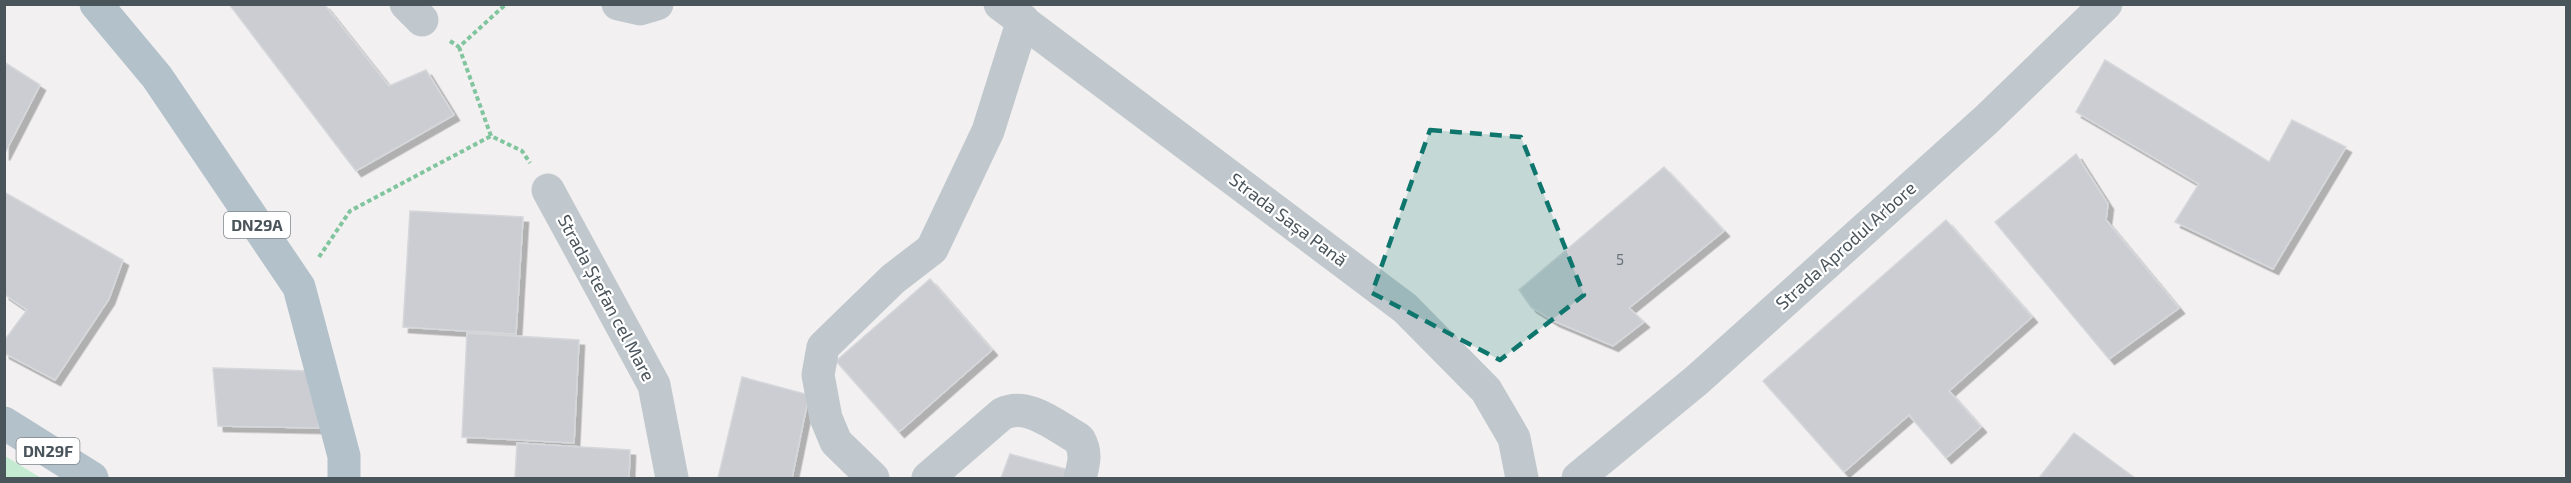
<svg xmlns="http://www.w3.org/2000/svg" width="2571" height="483" font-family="'Exo 2',sans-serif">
<defs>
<filter id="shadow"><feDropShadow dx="5.5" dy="5.5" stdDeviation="0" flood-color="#0004"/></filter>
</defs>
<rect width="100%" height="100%" fill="#f2f0f0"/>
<path fill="#c4ead1" d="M5,456L41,478H5Z"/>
<path fill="#cbcdd2" stroke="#d5d7db" stroke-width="1.5" filter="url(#shadow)" d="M229,4H324L389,86L426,70L454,115L356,171Z
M2105,60L2269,162L2292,120L2346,147L2273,269L2175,222L2199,184L2076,112Z
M4,62L40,85L4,155Z
M2076,154L2108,204L2106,220L2179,308L2109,359L1995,222Z
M1664,167L1724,231L1629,308L1644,322L1613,346L1554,321L1531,307L1519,290Z
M4,192L123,260L109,299L55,380L4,353V341L27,310L4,294Z
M410,211L523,217L516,334L403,327Z
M1946,220L2032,317L1949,391L1981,427L1946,458L1909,415L1844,472L1763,381Z
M930,279L992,350L899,432L836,361Z
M467,333L579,340L574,443L462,437Z
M213,368L314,371L319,428L218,426Z
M742,377L809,395L792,478H718Z
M2074,433L2135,478H2039Z
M517,443L630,450L629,478H515Z
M1010,454L1069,470L1067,478H1001Z"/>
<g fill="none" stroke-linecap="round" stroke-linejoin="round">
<path stroke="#80c59e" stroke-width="4" stroke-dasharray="4.5 3" stroke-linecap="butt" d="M450,41L459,47L506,4
M459,47L491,136L522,151L530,163
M319,257L350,211L491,136"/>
<path stroke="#c0c8cd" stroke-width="33" d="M406,4L422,20
M618,4L640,9L657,4
M1000,4L1405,308L1486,390L1514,438L1522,478
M548,190L654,385L672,478
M873,478L836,442L826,418L818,375L823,347L893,279L932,249L988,131L1023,20
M928,478L1002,414C1027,401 1056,426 1079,439C1087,453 1084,463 1080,478
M1578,478L1697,380L1986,120L2106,4"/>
<path stroke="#b3c1cb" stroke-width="33" d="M96,4L157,77L299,287L344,456V478
M4,423L92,478"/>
</g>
<path fill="#0f766e" fill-opacity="0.2" stroke="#0f766e" stroke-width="4.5" stroke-dasharray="12 8" stroke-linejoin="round" d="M1430,130L1521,137L1584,295L1500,360L1372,293Z"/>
<g text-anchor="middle" stroke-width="4.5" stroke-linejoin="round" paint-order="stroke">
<g font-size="15" fill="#6a7279">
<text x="1620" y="265">5</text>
</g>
<g fill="#fff" stroke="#80878c" stroke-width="1.5">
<rect x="224" y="212" width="66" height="26" rx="4.5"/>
<rect x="16.5" y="438" width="63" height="26" rx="4.5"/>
</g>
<g font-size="16" font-weight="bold" fill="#4a545b">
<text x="257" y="231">DN29A</text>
<text x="48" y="457">DN29F</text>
</g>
<g font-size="18" fill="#4a545b" stroke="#fff">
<text transform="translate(1288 220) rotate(37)" y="6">Strada Sașa Pană</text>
<text transform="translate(1846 246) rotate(-42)" y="6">Strada Aprodul Arbore</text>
<text transform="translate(606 298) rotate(62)" y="6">Strada Ștefan cel Mare</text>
</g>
</g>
<rect width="2571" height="483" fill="none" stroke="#4a545b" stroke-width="12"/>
</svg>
